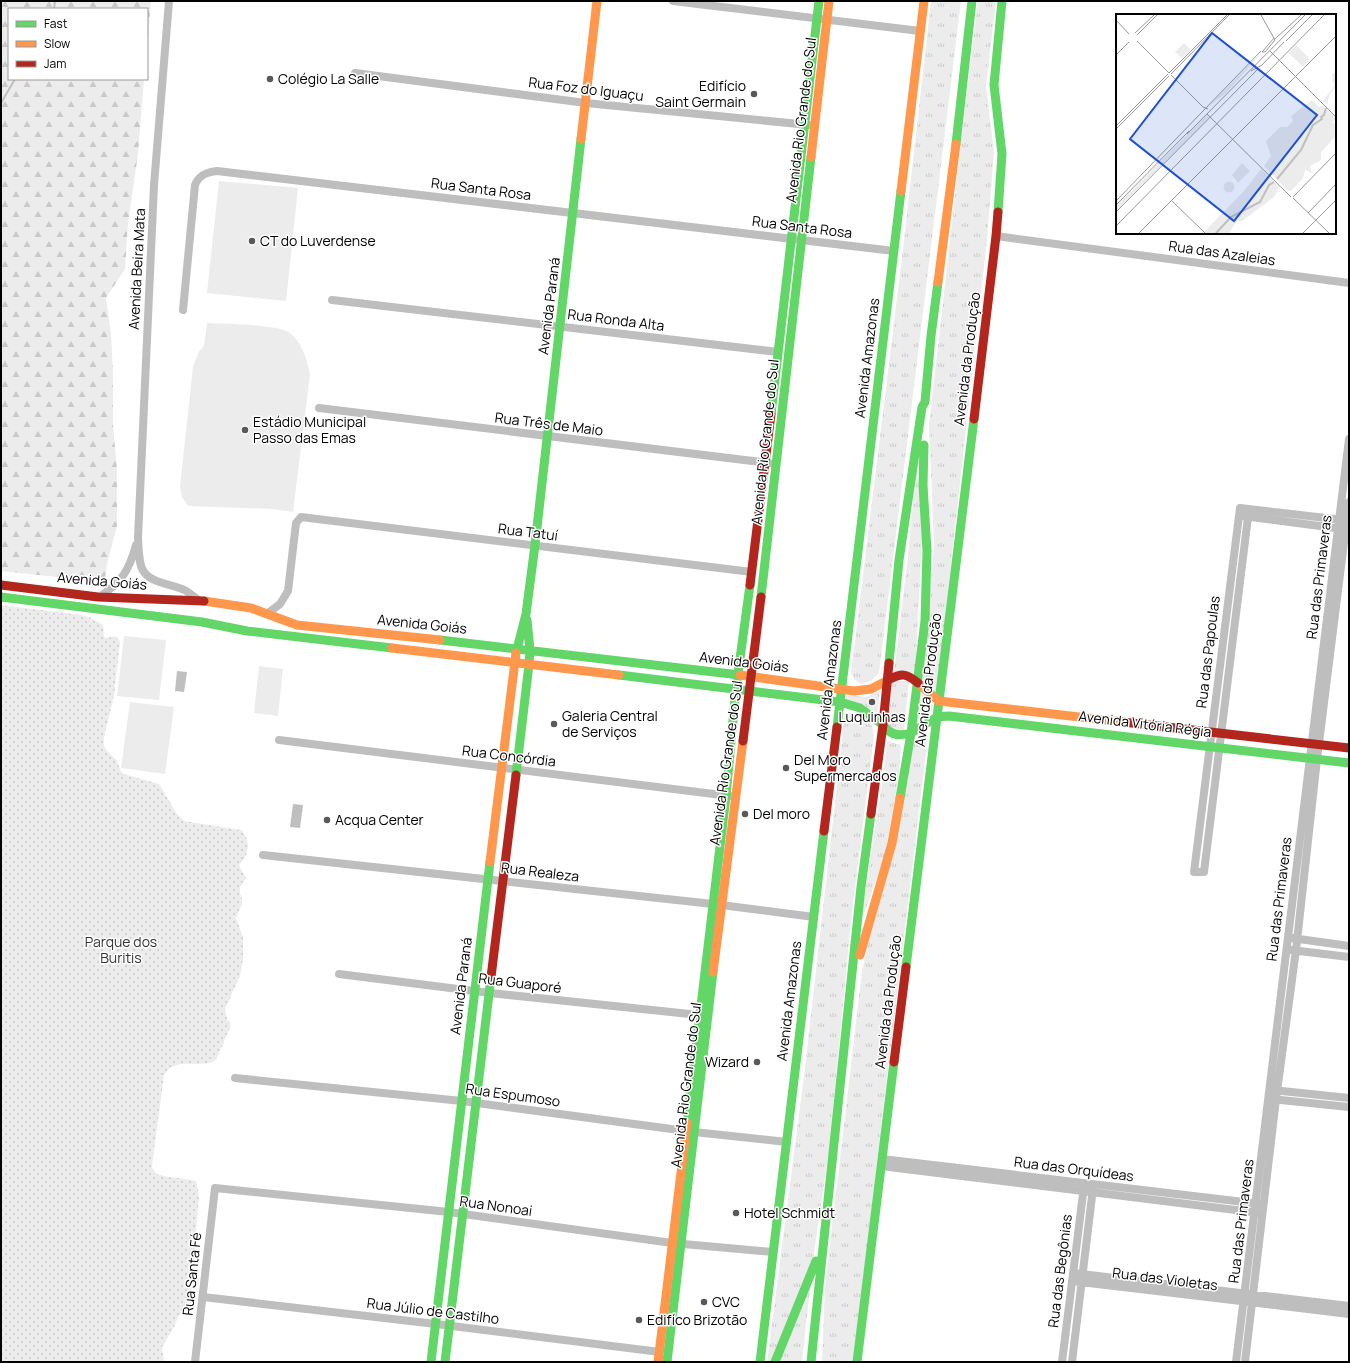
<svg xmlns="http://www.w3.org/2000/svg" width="1350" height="1363" font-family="Manrope,sans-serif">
<defs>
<pattern id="grass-tufts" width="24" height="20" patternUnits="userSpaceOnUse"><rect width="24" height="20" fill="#ececec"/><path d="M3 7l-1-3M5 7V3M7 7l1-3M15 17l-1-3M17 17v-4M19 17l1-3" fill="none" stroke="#c9c9c9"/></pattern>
<pattern id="forest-firs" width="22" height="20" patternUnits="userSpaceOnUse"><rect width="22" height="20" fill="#ececec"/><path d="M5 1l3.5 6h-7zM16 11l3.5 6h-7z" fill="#c9c9c9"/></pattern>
<pattern id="park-dots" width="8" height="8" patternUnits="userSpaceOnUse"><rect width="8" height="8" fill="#ececec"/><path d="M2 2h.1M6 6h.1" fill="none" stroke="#c9c9c9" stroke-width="1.8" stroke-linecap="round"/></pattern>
</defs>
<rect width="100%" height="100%" fill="#fff"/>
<path fill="url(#grass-tufts)" d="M931,1H961L879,673L871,681L861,684L854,679L851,673L903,249Z
M978,1H996L986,86L994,152L987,239L937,690L933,691L922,681L934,545L929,425L964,117Z
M916,466L923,517L915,675L894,673L908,556Z
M909,680L904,730L901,732L888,726L891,682Z
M921,688C928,696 933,700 932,711L916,725Z
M880,691L877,713L845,701L846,695L866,697Z
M846,713C854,713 867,719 872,726C873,729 873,733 874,736L852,911L829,1149L815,1246L802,1362H767L804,1076L841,750L844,714Z
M926,734L928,735L853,1362H822L825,1287L862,971L914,742Z
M887,741L901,745L899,775L885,855L860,925L882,784Z"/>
<path fill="url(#forest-firs)" d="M1,1H151L147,49V9H9V79H144L138,154L128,223L125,269L106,298L111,334L113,373V424L117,471V526L107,564L105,580H85L1,571Z"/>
<path fill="url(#park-dots)" d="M1,605L81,615L89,617L103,625L104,637C108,639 112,635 117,637L120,642L114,696L104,737C102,751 109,751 116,760C120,765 118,770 124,774L159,784L177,814L184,821L241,830C248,836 250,848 245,857C244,860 241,862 239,865L246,878L240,887V893L242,899V904L236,918L243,937V959L240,976L225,1009L227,1019L230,1023V1028L216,1060C200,1070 175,1055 164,1075L152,1165C152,1168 153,1171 156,1173C163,1178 186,1178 196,1181L199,1195L191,1295L185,1307L179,1315L174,1327L164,1344L162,1347L164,1362H1Z"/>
<path fill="#ececec" d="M219,181L298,188L286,301L207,293Z
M207,323C224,324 279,324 290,333C302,342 307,360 310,374L293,512L272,509L188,506L182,497L180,486L193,367L199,351L204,346Z
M124,636L166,640L159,700L117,696Z
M259,666L283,669L278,716L254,713Z
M130,702L174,707L165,774L121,768Z"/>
<path fill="#bfbfbf" d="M177,671L187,672L184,692L175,691Z
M293,804L303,805L300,828L290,827Z"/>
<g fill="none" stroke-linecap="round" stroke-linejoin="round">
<path stroke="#bfbfbf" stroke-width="2" d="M54,9L55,1
M1,103L15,79"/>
<path stroke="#bebebe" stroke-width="8" d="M169,1L154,185L138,538C139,549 138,564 144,572C152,583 170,584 182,589C188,591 194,597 200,601
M673,1L920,31
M355,73L586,103L809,125
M996,236L1349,283
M332,300L778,352
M183,310L195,185C199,175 207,172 217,171L894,251
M319,408L769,463
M1249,509L1204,872H1194L1240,508L1343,520
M1243,516L1343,529
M99,597C121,583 129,571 136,545
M267,614L280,604L288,591L296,523L301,517L752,572
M279,740L730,796
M263,855L713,904L814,917
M1292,938L1349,946
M1291,950L1349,957
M339,974L490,993L699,1015
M235,1078L462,1101L694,1132L787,1142
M1272,1090L1349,1098
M1271,1099L1349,1107
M882,1159L1261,1204
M881,1166L1260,1213
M1073,1273L1349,1306
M1072,1281L1349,1314
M203,1297L436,1324L660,1352
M195,1362L215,1188L449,1212L672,1243L773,1252
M1062,1362L1084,1186
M1072,1362L1093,1188
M1236,1362L1349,439
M1245,1362L1276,1099L1296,950L1317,759L1349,502"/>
<path stroke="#63d668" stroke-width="9" d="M956,144L972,1
M998,212L1002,154L994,85L1002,1
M771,414L819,1
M1,597L202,622L247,631L392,648
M761,597L811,157
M440,640L740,675
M516,653L526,614L535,545L581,139
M889,663L899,560L922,407L925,402L931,336L938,282
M619,675L840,702L860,708L883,725
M883,725C891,736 899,736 911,733
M837,727L901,191
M911,733L937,717L949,716L1349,763
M516,775L529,664L530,650L527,620
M900,798L911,733L925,621L927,551L923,485L924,445
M906,967L974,419
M687,1123L726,796L736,688L750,585
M431,1362L490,862
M445,1362L491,977
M667,1362L713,972
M760,1362L824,831
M775,1362L816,1261
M811,1362L861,887L871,814
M857,1362L894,1062"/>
<path stroke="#ff974d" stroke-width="9" d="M581,139L597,1
M811,157L829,1
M901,191L924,1
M938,282L956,144
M204,601L251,608L297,625L440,640
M392,648L619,675
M740,675L854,691L871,689L888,680
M918,683L939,701L1123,722
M490,862L516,653
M860,955L892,843L900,798
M713,972L743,741
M658,1362L687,1123"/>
<path stroke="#b3261e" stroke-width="9" d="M974,419L996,236L998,212
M1,585L98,597L204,601
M750,585L771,414
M888,680C902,673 906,673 918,683
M1123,722L1349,748
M743,741L761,597
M871,814L883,725L889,663
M824,831L837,727
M491,977L516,775
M894,1062L906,967"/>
</g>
<g fill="#595959" stroke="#fff" stroke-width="1.5">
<circle cx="270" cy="79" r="4"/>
<circle cx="754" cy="94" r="4"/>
<circle cx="252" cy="241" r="4"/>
<circle cx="245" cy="430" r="4"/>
<circle cx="872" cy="702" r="4"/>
<circle cx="554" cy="724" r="4"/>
<circle cx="786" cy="768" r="4"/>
<circle cx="745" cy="814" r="4"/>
<circle cx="327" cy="820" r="4"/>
<circle cx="757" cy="1062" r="4"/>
<circle cx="736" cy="1213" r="4"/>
<circle cx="704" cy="1302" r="4"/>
<circle cx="639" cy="1320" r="4"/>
</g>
<g text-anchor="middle" stroke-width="3" stroke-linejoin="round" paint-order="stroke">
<g font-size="14" fill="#000" stroke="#fff" text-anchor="start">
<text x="278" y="84">Colégio La Salle</text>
<text x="746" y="91" text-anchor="end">Edifício<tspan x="746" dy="16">Saint Germain</tspan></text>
<text x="260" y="246">CT do Luverdense</text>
<text x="253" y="427">Estádio Municipal<tspan x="253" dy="16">Passo das Emas</tspan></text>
<text x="562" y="721">Galeria Central<tspan x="562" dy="16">de Serviços</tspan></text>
<text x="872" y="722" text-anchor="middle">Luquinhas</text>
<text x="794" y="765">Del Moro<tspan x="794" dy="16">Supermercados</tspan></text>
<text x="753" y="819">Del moro</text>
<text x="335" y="825">Acqua Center</text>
<text x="749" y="1067" text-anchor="end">Wizard</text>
<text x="744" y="1218">Hotel Schmidt</text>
<text x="712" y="1307">CVC</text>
<text x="647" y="1325">Edifíco Brizotão</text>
</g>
<g font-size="14" fill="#000" stroke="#fff">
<text transform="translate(586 89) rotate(7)" y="5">Rua Foz do Iguaçu</text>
<text transform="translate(801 120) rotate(-83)" y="5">Avenida Rio Grande do Sul</text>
<text transform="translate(481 189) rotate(7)" y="5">Rua Santa Rosa</text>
<text transform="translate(802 227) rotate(7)" y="5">Rua Santa Rosa</text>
<text transform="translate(1222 253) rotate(8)" y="5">Rua das Azaleias</text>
<text transform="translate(137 269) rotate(-87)" y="5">Avenida Beira Mata</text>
<text transform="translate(549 306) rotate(-83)" y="5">Avenida Paraná</text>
<text transform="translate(616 320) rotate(7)" y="5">Rua Ronda Alta</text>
<text transform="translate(867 358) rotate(-83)" y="5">Avenida Amazonas</text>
<text transform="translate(967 359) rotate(-83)" y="5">Avenida da Produção</text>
<text transform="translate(549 424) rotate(7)" y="5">Rua Três de Maio</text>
<text transform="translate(765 442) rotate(-84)" y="5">Avenida Rio Grande do Sul</text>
<text transform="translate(528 532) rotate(7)" y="5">Rua Tatuí</text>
<text transform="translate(1319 577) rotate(-83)" y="5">Rua das Primaveras</text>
<text transform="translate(102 581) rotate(5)" y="5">Avenida Goiás</text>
<text transform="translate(422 624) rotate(6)" y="5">Avenida Goiás</text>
<text transform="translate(1208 652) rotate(-83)" y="5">Rua das Papoulas</text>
<text transform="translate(744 662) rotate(7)" y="5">Avenida Goiás</text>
<text transform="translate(829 680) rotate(-83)" y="5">Avenida Amazonas</text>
<text transform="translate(928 680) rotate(-83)" y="5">Avenida da Produção</text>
<text transform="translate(1145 724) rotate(7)" y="5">Avenida Vitória Régia</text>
<text transform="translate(509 756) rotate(7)" y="5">Rua Concórdia</text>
<text transform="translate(726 763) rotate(-82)" y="5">Avenida Rio Grande do Sul</text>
<text transform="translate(540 872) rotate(7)" y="5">Rua Realeza</text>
<text transform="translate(1279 899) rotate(-83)" y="5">Rua das Primaveras</text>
<text transform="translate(520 983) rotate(7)" y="5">Rua Guaporé</text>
<text transform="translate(461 986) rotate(-83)" y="5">Avenida Paraná</text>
<text transform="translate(789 1001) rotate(-83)" y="5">Avenida Amazonas</text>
<text transform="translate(888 1002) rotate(-83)" y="5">Avenida da Produção</text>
<text transform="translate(686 1085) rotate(-83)" y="5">Avenida Rio Grande do Sul</text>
<text transform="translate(513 1095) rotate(8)" y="5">Rua Espumoso</text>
<text transform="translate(1074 1169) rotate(7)" y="5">Rua das Orquídeas</text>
<text transform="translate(496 1206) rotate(8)" y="5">Rua Nonoai</text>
<text transform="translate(1241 1221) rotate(-83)" y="5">Rua das Primaveras</text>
<text transform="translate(1060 1271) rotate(-83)" y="5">Rua das Begônias</text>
<text transform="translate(192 1274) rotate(-84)" y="5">Rua Santa Fé</text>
<text transform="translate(1165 1279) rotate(7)" y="5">Rua das Violetas</text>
<text transform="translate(433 1311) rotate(7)" y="5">Rua Júlio de Castilho</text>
</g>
<g font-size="14" fill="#333" stroke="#fff">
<text x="121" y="947">Parque dos<tspan x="121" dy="16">Buritis</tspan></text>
</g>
</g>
<g transform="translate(1116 14)">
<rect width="220" height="220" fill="#fff"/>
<path d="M145,40L110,79L91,94L141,43ZM91,101L93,103L0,197V192Z" fill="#ececec"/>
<path d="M220,57V72L214,80L211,90L207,87L219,71L216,66L217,62L214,63ZM145,155L164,173L158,183L126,207H121L113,219H87L128,177Z" fill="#ececec"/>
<path d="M68,29L75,36L66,44L59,38ZM180,31L194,45L187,53L173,39ZM196,86L203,93L206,91L220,104L217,108L220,111V122L205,138V146L194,152L196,159L189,156L187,164L175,177H172L148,152L155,142L150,127L164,113H171L177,107L175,102Z" fill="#ececec"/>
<path d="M126,149L134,157L122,169L116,161ZM107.5 173a5.5 5.5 0 1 1 11 0a5.5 5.5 0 1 1-11 0Z" fill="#ececec"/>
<path fill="none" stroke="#bfbfbf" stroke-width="2" d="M161,165L185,136L197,111L206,105L205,103L208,101L210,94M100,219L115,203L144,188L153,171L158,168"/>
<path fill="none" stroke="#999" stroke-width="1" d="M145,1L159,26L149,38H146L158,24M0,6L13,20M19,19L38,1M21,21L41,1M159,25L185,1M21,27L53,59M170,27L196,1M154,37L220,103M0,41L13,28M146,51L168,28M135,57L146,51M53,59L111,1M55,60L113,1M55,61L87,93L92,95M91,100L175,183M0,112L52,60M0,115L53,62M71,120L189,1M177,183L220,139M177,184L213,219M0,187L145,37M56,187L89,219M0,191L73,117M0,198L142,55M192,199L220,170M0,212L208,1M23,219L220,22M187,219L220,186"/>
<path fill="#1d4ed8" fill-opacity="0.15" stroke="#1d4ed8" stroke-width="2" d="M96,19L201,101L118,207L14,125Z"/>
<rect width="220" height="220" fill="none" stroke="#000" stroke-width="2"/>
</g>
<rect width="1350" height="1363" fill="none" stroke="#000000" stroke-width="4"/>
<rect x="8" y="8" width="140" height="72" fill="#ffffff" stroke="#999999"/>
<rect x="16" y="21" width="20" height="6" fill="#63d668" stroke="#999999"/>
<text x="44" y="28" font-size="12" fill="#000000">Fast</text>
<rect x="16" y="41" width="20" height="6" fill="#ff974d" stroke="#999999"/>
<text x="44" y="48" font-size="12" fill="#000000">Slow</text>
<rect x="16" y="61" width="20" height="6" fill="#b3261e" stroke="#999999"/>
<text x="44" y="68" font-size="12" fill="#000000">Jam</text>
</svg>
